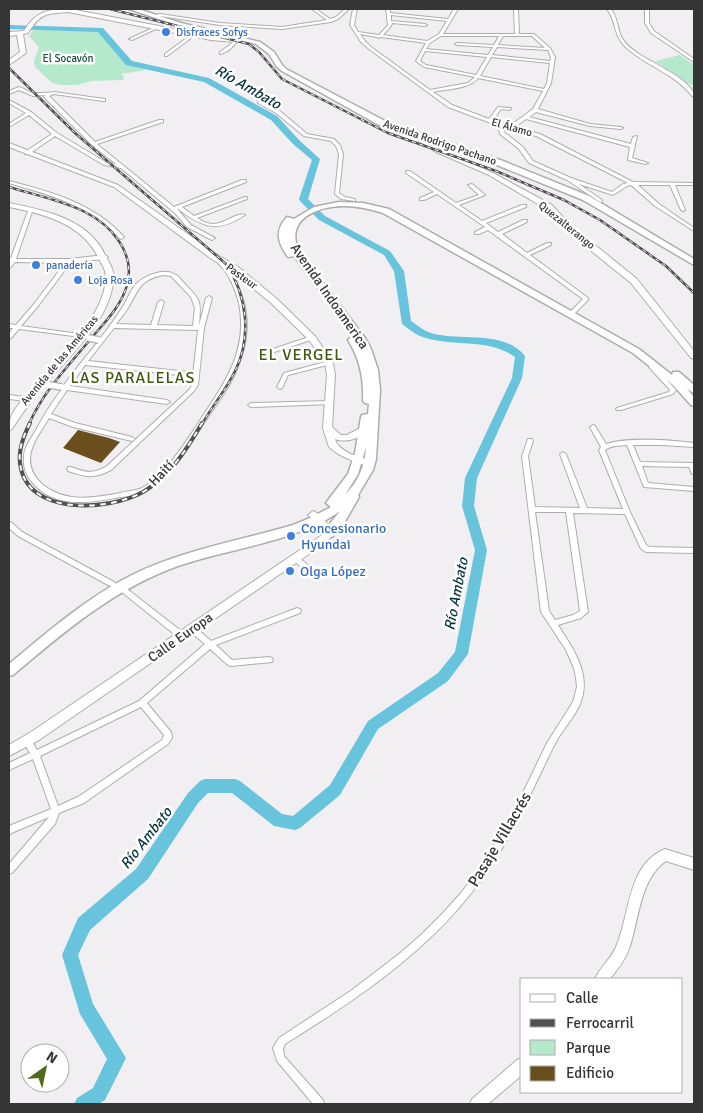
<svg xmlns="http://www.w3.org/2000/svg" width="703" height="1113" font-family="Signika,sans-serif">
<rect width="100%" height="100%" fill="#f2eff3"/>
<path fill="#b4e9cb" d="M33,30L98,31L128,64L146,70L121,74L124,77L123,80L91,81L77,85H60L51,82L35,67L34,61L39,47L29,36Z
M680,55L694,65V85H692L655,61Z"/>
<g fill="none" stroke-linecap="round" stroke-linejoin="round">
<path fill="#67c4dc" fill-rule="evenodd" d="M9,25L103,28L132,61L209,78L277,116L299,140L320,159L308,199L325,216L390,251L404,271L411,321C417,325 424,331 431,333C461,342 503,329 525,356L522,378L477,478L474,506L487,550L468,654L448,681L378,729L340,795L300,828L295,830L274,826L232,793H208L198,803L148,879L90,930L78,955L93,1004L126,1058L105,1100L99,1104H74L77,1098L93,1088L107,1059L80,1014L62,955L78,918L136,869L188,793L200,781L205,779H235L240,781L282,814L293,816L330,785L368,721L438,673L455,652L475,550L462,506L465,478L512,378L515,357C488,338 456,347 426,338C417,336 410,330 402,324L394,271L384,255L319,220L300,201L299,199L312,160L293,144L271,120L204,82L126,65L98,32L9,29Z"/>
</g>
<path fill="#6a4e1c" d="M78,430L109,438L120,442L101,463L63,448Z"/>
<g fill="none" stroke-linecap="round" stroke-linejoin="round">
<defs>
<path id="street" d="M68,9H76L79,10L77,11Z
M312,9H316L330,19L336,17L345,9H349L338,19L331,22L282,29L220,25L160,16L153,17L151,16L160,14L220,23L282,27L327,20Z
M353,9H357L354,25L358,32L379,35L388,25L386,9H390V13L448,19L454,9H458L443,34H515L514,9H518L519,34H534L550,48L555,57L551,83L538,109L590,124L621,127L623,128L621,129L590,126L536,112L529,117L631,144L633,137L637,136L632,158L648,163L646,164L628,160L630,147L526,119L515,127L540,134L633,182L694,183V185H675L685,210L683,211L681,210L670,185H638L659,204L694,228V231L655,206L631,185L627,186L613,195L579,184L602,200V202H600L567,180L529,163L519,149L500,134L499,129L503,126L488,122L448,107L369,49L361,42L350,25ZM391,15L447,21L439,34L427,41L383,35L391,26L392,23L425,26L427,25L425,24L391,21ZM360,34L377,37L379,38L381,37L426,43L416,61L424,67L475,77L468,83L430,90L371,47L364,40ZM441,36H499L494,45L457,43L455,44L457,45L493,47L488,55L426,49L430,43ZM503,36H532L545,48L498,45ZM497,47L548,50L551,57L550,61L492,55ZM425,51L487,57L476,75L426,65L420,61ZM491,57L550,63L547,83L544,89L480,76ZM478,78L543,91L533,109L511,125L493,120L501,109L509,110L511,109V108L498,107L489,119L452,105L433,92C446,89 470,89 478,78ZM507,127L536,136L628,183L623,184L612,192L571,178L533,161L523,147L504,132L503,129Z
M607,9H611C618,18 617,29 622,38C626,45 633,50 639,54C652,63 694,81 694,96H692C675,74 649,67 629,50C612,36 618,24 607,9Z
M645,9H649V23L654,31L694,59V62L651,33L645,23Z
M157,26L160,27L132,40L129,39Z
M192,34L195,35L167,56H165V54Z
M235,39L238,40C234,46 227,53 220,54V52L231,44Z
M232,79H234L260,93L262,101L280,111L307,134L334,139L340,145L343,154L339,193L345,197L355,199V201L341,199L335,194L339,154L336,146L331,141L304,136L276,113L258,103L256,95L232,81Z
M19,87C23,88 27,91 32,93C34,93 51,93 54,92L105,99V101H103L54,94L49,96L95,142L159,120H163V122L97,144L174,207L242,180H246V182L182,207L194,216L245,197H247V199L197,218C202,221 208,224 213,224C225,224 236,212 245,215C218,233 203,228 178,209H177L191,225L215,238L212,240L210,239L187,227L175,213L121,168L104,165L55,136L29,154H25V152L52,134L29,115L9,127V124L26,113L9,103V100L31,112L57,133L107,163L116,164L92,145L44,97V96L46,95L33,96L19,90L9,94V91Z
M406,171H410L456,203L479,195L468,185L472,184L485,195L459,205L482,221L522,205H526V207L486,223L498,232L523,220H527V222L502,234L527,253L547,243H551V245L530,255L588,298V300L573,315H569V313L583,299L488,230L479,234H475V232L485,227L437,194L424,200H420V198L434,192L406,173Z
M9,181C51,192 94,203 124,237L121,239L119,238C86,204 53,196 9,183Z
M29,208L33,209L16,259H69L105,255L108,257L105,259L71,262L38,306L21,326L87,335L89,336V338L19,329L11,338L9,339V334L13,328H9V324L16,325L34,304L65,263L15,262L11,267L9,268V258H11Z
M218,258L220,259C247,289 254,326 239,364C231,387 215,406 202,426C187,449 171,478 146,491C138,496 129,496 120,497C90,503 54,509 32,482C26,475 23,466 24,457C24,447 31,439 36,430C44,415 52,402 62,389L60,387L61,386L64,385C83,359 105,335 122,308C128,300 130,289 138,282C147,275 164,268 174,274C178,275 180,279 183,282C201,301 201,298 199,326L206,298L209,296L212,298L204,328L198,385L194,391L111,470C94,479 86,477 68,471L67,469L68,467H70C86,472 91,475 107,466L190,389L192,385L198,330L114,328L88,361L188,372L191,374L188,376L85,365L70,386L167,400L170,402L167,404L67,390L51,414L75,423L132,437L135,439L132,441L73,427L49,418C42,430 30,445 30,459C30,470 35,478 43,485C66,503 94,498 120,493C127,491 135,491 142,488C166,474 182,447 197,425C222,386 249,353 239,303C236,292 232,281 225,271C222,267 219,264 215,260ZM163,275L171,276L191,297L195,308L193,326L157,325L164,302L161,300L158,302L151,325L116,324C120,319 125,313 128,308C139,290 139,280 163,275Z
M312,336L315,338L314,339L268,354L266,355L263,353L264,352Z
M329,361L331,362V364L288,375L282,388L280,389L277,387L284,373Z
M652,365L654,366L675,389L676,390L673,394L621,410H617L616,409L617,408L669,392L670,390L649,367Z
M9,395L26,397L29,399L26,401L9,399Z
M329,401L332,403L331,404L251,407L248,405L251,403Z
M593,425L595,426L606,444C629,437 669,440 694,443V447L662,445H633L640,462L693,463L694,465V474H692L689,467L642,466L648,483L694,487V491L644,487L627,445C620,446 611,445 605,450L630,512L646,545L649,547L694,548V553L646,552L641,549L625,514L573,513L588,612L581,618L558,625C576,653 595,680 576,712C570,722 563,730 557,740C553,747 550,754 547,760C527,802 507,846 479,883C428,952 357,999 285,1044L283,1049L284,1056L323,1100L324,1104H313L277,1061L273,1048L279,1038L352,990L399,954L421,935L442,914L461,893L474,876L498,839L519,801L547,743L573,702L577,687L576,678L574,668L566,650L541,612L522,456L528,439H532L533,441L528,456L535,507L580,508L560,454L563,452L566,454L587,508L623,509L599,450L601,447L590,427ZM535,512H566L580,611L573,615L555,620L549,611Z
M9,522H11L22,532L114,582L116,584L114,586H110L18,536L9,528Z
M296,556L298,557L315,571L316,573L315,575H311L294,561L293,559L294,557Z
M120,584L122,585L185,634L186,636L185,638L182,639L179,638L118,589L116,587L118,585Z
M297,608L300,609L301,611L300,613L216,645L232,660L269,657L272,658L273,660L272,662L231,666L228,665L210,649L147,703L171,732L172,738L168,744L84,803L59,813L55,824L12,873L9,874V864L49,817L9,834V826L51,809L33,759L9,770V763L30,753L23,741L24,739C31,736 34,745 37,750L139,701L205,644L188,630L187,628L188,626H194L211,641ZM141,707L164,735L162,740L78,797L58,806L40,756Z"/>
<path id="secondary" d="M70,9L211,36L235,38L245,35L248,37L235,42L211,40L68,12C45,14 41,13 28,33L23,34L26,53L9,65V60L20,52L17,35L9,36V32L24,31C36,11 48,9 70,9Z
M410,131L440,150L493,173L552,205L569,224L637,279L694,351V359L691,358L631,283L563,228L546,209L489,175L436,152L408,134L407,133Z
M9,143L118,185L219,256L237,266L277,299L315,336L333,363L335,375L332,427L341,435H347L364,426L368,429C360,439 347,443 335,439C339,453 362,458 373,461L375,463L373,465L370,466L357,463L338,454L329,447L323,428L327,375L325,363L309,340L271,303L231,270L213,260L114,187L9,147Z
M9,203C44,210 89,219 105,255C108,260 112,267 113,272C117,316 66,359 41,389C30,402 21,415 12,429L9,430C8,415 18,405 27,394C51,366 113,311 105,271C104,268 102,264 100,261C84,224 45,214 9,207Z
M313,511C324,516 328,524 333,534L328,541L39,740L9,756V745L31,732L322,535L323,534L319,525L308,515Z
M665,849L694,858V870L666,861C639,880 639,921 629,949C625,960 617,970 610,979H595C600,967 611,959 616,947C630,916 627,864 665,849Z
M522,1058V1075L488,1104H470L472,1099L517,1060Z"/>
<path id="primary" d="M129,9H138L181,23L260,42L274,52L282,65L286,69L385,121L503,161L589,196L694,259V265L583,200L497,165L379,125L282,71L277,67L269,54L256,44L177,25Z
M339,202L363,203L389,209L639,349L672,375L673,372H679L694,385V393L687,389L694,397V406L691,405L673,385L633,353L383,213C370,209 358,206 344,206C318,206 284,219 299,251L365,338L371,349L378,370L380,390L376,459L373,470L358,495L359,497L343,525L332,537H324L322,534L340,511C300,541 226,549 178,566C114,589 65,631 13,675L9,676V664C48,632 86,598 132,575C183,550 239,541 293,525L310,518L331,507L326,503L348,474L355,453L361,417L362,415L368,414L369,404L365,403L363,401C364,379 360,359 348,340L350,338H355L294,256L288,257C278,243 274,231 287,217L294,219L314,207ZM366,447C365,467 358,481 345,495L358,474Z"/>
</defs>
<use href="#street" stroke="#afacb0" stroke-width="2"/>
<use href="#secondary" stroke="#afacb0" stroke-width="2"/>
<use href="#primary" stroke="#afacb0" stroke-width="3"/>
<use href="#street" fill="#fff" fill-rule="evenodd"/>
<use href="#secondary" fill="#fff" fill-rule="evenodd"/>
<use href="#primary" fill="#fff" fill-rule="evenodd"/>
<defs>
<path id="rail-far1" d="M110,9L249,44L259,52L282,79L388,133L496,171L564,200L600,220L666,266L694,293
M9,68L75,133L226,264C247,295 252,337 235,371C226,390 212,406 202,424
M9,187C34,195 61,200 85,212C111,225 136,253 127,285C122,304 107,320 94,335C71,363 44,390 29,424"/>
<path id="rail" d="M30,423C24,435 18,449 20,463C26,517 109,511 143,492C170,476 187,449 202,423"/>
</defs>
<use href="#rail-far1" stroke="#504f51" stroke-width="2.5"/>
<use href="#rail" stroke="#504f51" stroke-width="4"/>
<use href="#rail-far1" stroke="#fff" stroke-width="1" stroke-dasharray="4" stroke-linecap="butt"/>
<use href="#rail" stroke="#fff" stroke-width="2" stroke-dasharray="5.5" stroke-linecap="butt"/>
<defs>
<path id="street-bridge" d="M89,338L99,340
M49,385L62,387"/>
</defs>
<use href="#street-bridge" stroke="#afacb0" stroke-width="8" stroke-linecap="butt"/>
<use href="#street-bridge" stroke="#fff" stroke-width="5.5"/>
</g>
<g fill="#3f7fe0" stroke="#fff" stroke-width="2">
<circle cx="166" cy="32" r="5"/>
<circle cx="36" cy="265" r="5"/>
<circle cx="78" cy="280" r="5"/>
<circle cx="291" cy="536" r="5"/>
<circle cx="290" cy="571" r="5"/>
</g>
<g text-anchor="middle" stroke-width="5" stroke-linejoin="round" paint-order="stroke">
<g font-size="11" fill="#366cbe" stroke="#fff" text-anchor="start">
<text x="176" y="36">Disfraces Sofys</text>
<text x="46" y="269">panadería</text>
<text x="88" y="284">Loja Rosa</text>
</g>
<g font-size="11" fill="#154f35" stroke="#fff">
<text x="68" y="62">El Socavón</text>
</g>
<g font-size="11" fill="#363536" stroke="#fff">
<text transform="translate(512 127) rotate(16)" y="4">El Álamo</text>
<text transform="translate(440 142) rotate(19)" y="4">Avenida Rodrigo Pachano</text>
<text transform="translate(567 225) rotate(39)" y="4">Quezalterango</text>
<text transform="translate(242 276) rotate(36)" y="4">Pasteur</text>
<text transform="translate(59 360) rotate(-50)" y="4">Avenida de las Américas</text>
</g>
<g font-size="14" fill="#363536" stroke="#fff">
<text transform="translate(330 296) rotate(55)" y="5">Avenida Indoamerica</text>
<text transform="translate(161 473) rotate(-46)" y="5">Haití</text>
<text transform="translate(180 637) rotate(-35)" y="5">Calle Europa</text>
</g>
<g font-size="14" fill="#366cbe" stroke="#fff" text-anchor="start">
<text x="301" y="533">Concesionario<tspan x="301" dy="16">Hyundai</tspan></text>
<text x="300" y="576">Olga López</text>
</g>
<g font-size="15" font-style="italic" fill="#07353f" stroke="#fff">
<text transform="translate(248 87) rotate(30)" y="5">Río Ambato</text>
<text transform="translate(456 594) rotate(-79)" y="5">Río Ambato</text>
<text transform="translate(146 838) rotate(-52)" y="5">Río Ambato</text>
</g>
<g font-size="16" letter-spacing="1" fill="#40570e" stroke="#fff">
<text x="301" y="360">EL VERGEL</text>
<text x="133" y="383">LAS PARALELAS</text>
</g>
<g font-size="16" fill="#363536" stroke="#fff">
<text transform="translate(499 839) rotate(-59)" y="6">Pasaje Villacrés</text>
</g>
</g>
<rect width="703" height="1113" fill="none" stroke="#363536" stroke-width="20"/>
<rect x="520" y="978" width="162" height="115" fill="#ffffff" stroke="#afaeaf"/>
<rect x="530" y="994" width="25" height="8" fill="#ffffff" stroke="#afaeaf"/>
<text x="566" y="1003" font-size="15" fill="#363536">Calle</text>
<rect x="530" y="1019" width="25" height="8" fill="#504f51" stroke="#afaeaf"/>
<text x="566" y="1028" font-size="15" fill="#363536">Ferrocarril</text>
<rect x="530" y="1040" width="25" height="15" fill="#b4e9cb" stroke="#afaeaf"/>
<text x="566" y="1053" font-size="15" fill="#363536">Parque</text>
<rect x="530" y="1066" width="25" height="15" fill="#6a4e1c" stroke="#afaeaf"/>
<text x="566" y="1078" font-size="15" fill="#363536">Edificio</text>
<g transform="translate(45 1068) rotate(33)"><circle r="24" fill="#ffffff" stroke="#afaeaf"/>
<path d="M0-4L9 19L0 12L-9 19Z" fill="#506a1c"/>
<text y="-8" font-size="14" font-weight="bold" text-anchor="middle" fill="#363536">N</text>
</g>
</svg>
